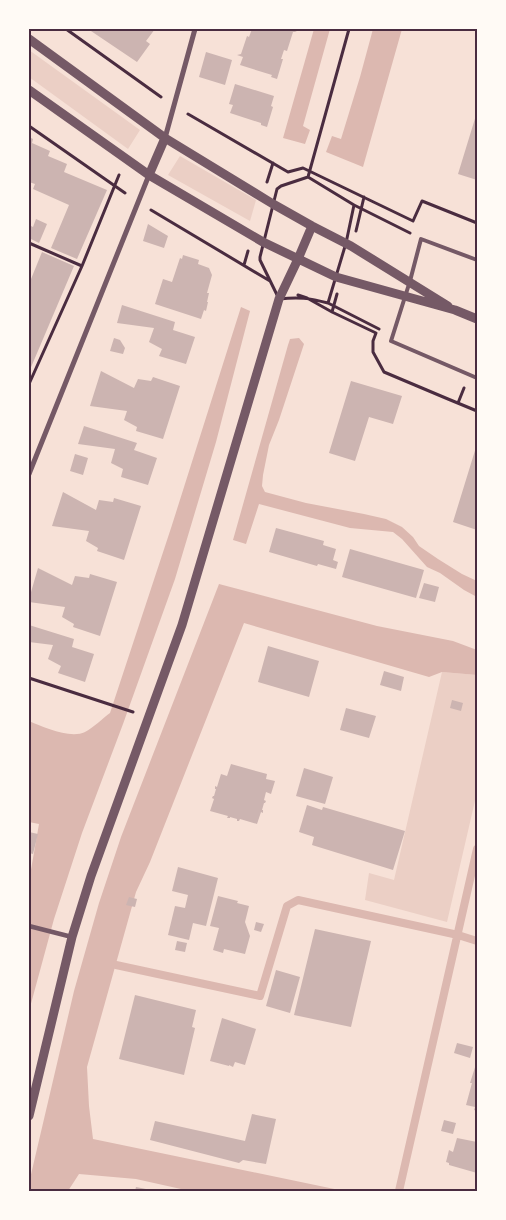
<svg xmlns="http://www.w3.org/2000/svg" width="506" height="1220" font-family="'Space Grotesk',sans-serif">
<rect width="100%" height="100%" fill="#f7e1d7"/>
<path fill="#ebcfc5" d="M29,50L140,130L128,149L29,77Z
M180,156L256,200L250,221L168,175Z
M442,672L477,675V792L447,922L365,900L369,873L394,880Z"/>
<path fill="#dcb8b0" d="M314,29H330L303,126L310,130L305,144L283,138Z
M373,29H402L363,167L326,152L332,136L341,139L360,77Z
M241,307L250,311L216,442L175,579L123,724L82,833L54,919L29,1011V881L39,824L29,822V721C43,727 70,739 85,732C93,728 103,718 110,713L172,525Z
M299,338L304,344L279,420L269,445L263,475L262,486L265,492L306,503L364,514L386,519L402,527L413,537L419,546L438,559L462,574L477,581V597L464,590L440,573L427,567L402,539L393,532L350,528L259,504L246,544L233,540L288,345L290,339Z
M219,584L377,626L453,641L477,650V675L442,672L429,677L244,623L150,862L136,892L87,1067L89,1106L93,1139L344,1191H190L136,1179L79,1174L68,1191H29V1183L74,991L99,903L121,837Z"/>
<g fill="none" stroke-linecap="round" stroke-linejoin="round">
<path stroke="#dcb8b0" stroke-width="8" d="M116,965L260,996L287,906L298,900L458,935L477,941
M399,1191L477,849"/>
</g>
<path fill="#ccb4b1" d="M88,29H155L146,41L150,44L137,62Z
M252,29H291L297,32H293L287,51L284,50L281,59H283L277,79L271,77L272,75L240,65L243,57L237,55L241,54L247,36L249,37Z
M206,52L232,60L225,85L199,77Z
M235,84L274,96L271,106L273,107L267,127L261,125V123L230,113L233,105L229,104Z
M477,112V180L458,174Z
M29,137L33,139L32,143L50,151L48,156L67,164L64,172L107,190L77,259L51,248L69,205L33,189L35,184L29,182Z
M36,219L47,224L39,243L29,238V225L33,227Z
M148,224L168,236L164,248L143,241Z
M42,252L74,266L29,372V284Z
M183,255L199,260L198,264L209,268L212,275L207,293H209L207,302H208L206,311L204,310L201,319L155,304L163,279L172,282L180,258L182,259Z
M122,305L175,322L173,330L195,337L186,364L159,356L162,349L149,342L154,328L117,323Z
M114,338L120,340L125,348L123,354L110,351Z
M101,371L134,388L138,379L151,381L153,377L180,386L163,439L136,431L137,427L124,420L127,411L90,406Z
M351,381L402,396L393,424L369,417L355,461L329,453Z
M84,426L137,443L134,450L157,458L148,485L121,477L123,469L111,463L115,449L78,444Z
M477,444V530L453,522Z
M75,454L88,458L83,475L70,471Z
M63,492L96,510L99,500L113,502L114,498L141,506L124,560L97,551L98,548L86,541L89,531L52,526Z
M276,528L324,541L323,545L336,549L333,560L338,562L336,569L318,564L317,566L269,552Z
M350,549L424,570L416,598L342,577Z
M38,568L72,585L75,576L89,578L90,574L117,582L100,636L73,627L74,624L62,617L65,607L29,602V599Z
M424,583L439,587L435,602L419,598Z
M29,625L74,639L72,647L94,654L85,682L58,673L61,666L48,659L53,645L29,642Z
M268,646L319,661L309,697L258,682Z
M384,671L404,677L401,691L380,685Z
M452,700L463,703L461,711L450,708Z
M346,708L376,716L369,738L340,730Z
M231,764L267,774L266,779L275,781L271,794L266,792L264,800L266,801L265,803H264L262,810H263V813L261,812L257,824L240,819L239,821H237V819L230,817V818H227L228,816L210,811L214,799L212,798L213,796H214L216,789H215V786L217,787L221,774L227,776Z
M304,768L333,777L325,804L296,796Z
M307,805L322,810L323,807L405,831L393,870L312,845L314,837L299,832Z
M29,832L38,834L33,854L29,853Z
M178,867L218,878L206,926L193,923L189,940L168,935L175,906L185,908L188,895L172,891Z
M218,896L238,901L237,903L249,906L245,922L250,936L245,954L224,949L223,953L213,950L219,928L210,926Z
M129,897L137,899L135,907L126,905Z
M256,922L264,924L261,932L254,930Z
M315,929L371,941L351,1027L294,1015Z
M177,941L187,943L185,952L175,950Z
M276,970L300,977L290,1013L266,1006Z
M135,995L196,1010L192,1027L195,1028L184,1075L119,1059Z
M222,1018L256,1029L245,1065L235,1062L233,1067L229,1065V1066L210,1061Z
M457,1043L473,1047L470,1058L454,1053Z
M477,1061V1111L474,1110L475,1107L466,1105L472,1083H470Z
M252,1114L276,1119L266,1164L243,1160L239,1163L150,1140L155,1121L245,1141Z
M444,1120L456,1123L453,1134L441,1131Z
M457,1138L477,1142V1173L449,1165V1163L446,1162L449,1150L453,1152Z
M136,1187L151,1190V1191H135Z"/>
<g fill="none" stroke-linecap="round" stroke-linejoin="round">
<path stroke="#4a2c40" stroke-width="3" d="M66,29L161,97
M188,114L288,172L303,168L413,221L422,201L477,223
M29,126L125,193
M308,177L354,205L346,243L328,303C309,298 299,297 279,299L260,260V257L277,189L281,186Z
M308,177L349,29
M267,182L273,163
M354,205L410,233
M151,210L270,281
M356,231L364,197
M29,243L82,266L119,175
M244,265L248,251
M337,294L332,312L376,333L373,341V352L384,372L448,399L477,411
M298,295L307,298L332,312
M328,303L379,329
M29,384L82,266
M458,403L464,388
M29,678L133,712"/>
<path stroke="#755966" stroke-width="4" d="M477,260L421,239L410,281L391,341L477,378"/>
<path stroke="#755966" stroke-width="4.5" d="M29,926L72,937"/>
<path stroke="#755966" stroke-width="5" d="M165,138L195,29
M29,474L149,175"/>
<path stroke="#755966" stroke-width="9" d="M29,39L165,138L273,204L312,226L351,246L448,306
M29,90L149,175L263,242L336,277L455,310L477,319
M149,175L165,138
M29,1116L72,937L91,876L182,625L279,299L298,259L312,226"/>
</g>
<rect width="506" height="1220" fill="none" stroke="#fffaf5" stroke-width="60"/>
<rect x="30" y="30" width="446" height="1160" fill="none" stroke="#4a2c40" stroke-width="2"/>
</svg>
